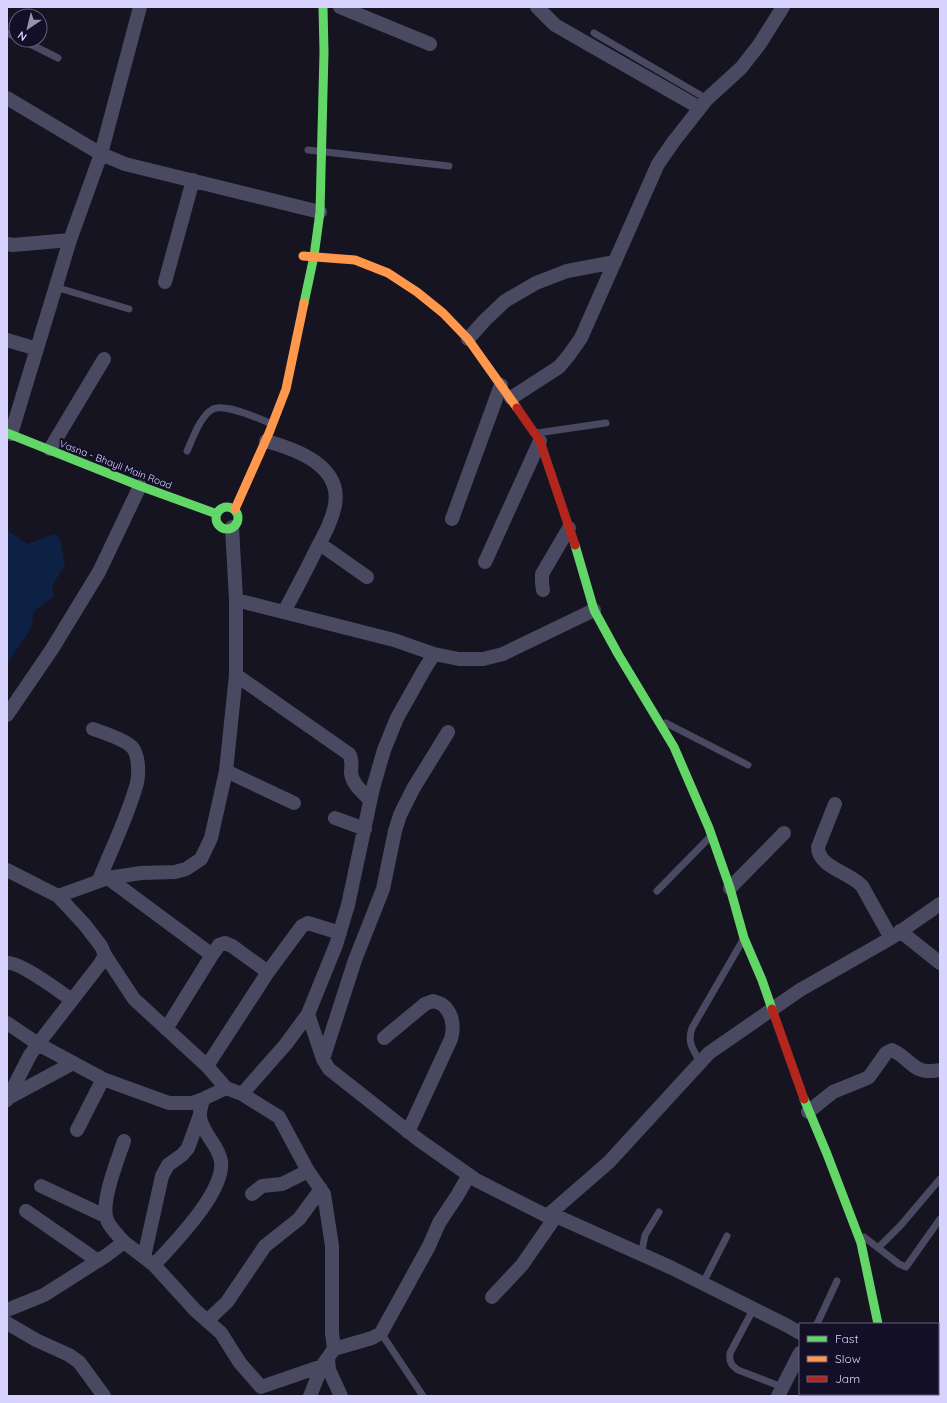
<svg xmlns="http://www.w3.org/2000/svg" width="947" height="1403" font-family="Quicksand,sans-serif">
<rect width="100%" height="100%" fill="#161421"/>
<path fill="#0d2144" d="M7,530L28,544L54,534L60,539L65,566L52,585L54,596L34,611L31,629L7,663Z"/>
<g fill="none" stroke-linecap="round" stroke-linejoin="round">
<path stroke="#4a4962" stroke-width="7" d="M7,33L16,37
M594,33L707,99
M22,40L58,58
M308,150L449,166
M55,287L129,309
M537,433L606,423
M187,451C193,438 200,416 213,409C225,403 257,418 270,423
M666,723L748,765
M657,891L710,837
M700,1062C693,1049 687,1043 692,1028L743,940
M864,1237L899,1264L906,1267L940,1219
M878,1248L901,1225L940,1179
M641,1255L645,1235L659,1212
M703,1283L727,1236
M754,1308L730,1353C729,1362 731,1365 738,1370L782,1387
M817,1324L837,1281
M381,1333L423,1396
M869,1396L871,1394"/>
<path stroke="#4a4962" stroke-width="14" d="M340,7L430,44
M537,7L555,25L700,108
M7,98L101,154L140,7
M7,244L13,245L70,240
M165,282L193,180
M468,339L485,320L505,301L536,283L567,271L615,262
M7,340L37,349
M511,398L559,367L569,355L581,338L658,164L674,141L707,99L741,68L759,45L783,7
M11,434L70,240L101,154L125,164L320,212
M266,441C295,449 342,465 335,505C332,521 324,535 316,550C306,571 295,591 284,612
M50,449L104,359
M452,519L501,385
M320,544L367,577
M485,562L540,441
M543,590L542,583V574L569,528
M236,600L394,640L434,654L459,659H483L503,654L594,610
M236,675L349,754C353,760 351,767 351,773C352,784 363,793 370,800
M7,715L52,649L99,572L140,486
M93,729C104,733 124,739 132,747C139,755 139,773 137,783C128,816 112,848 99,880
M226,771L294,803
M835,804L818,847C818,867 849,872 862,886L891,938
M335,818L365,829
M7,870L58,896L85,925L101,946L105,955L100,964L38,1044L30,1055L7,1100
M108,878L212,955L166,1029
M730,888L784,833
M58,896L108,878L141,873L175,872L186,869L201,859L211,838L226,771L236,675V600L232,527
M900,931L940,963
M105,955L134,999L207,1066L226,1088L242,1094L286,1044L308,1014L336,945L348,905L373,788L384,750L397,718L424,670L434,654
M212,955L219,945L225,943L232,946L268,972
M7,963C19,961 60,992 72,1000
M308,1014L323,1059L329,1069L419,1140L476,1180L547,1216H556L672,1268L786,1325L800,1333
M7,1023L38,1044L103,1079L169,1103H192L203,1099
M384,1038L425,1004L433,1001C437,1002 443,1004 445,1007C453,1016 454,1028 451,1039L408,1132
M323,1059L355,960L383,889L395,831L400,815L413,789L448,732
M207,1066L268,972L302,926L308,923L340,933
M8,1098L73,1063
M808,1112L833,1092L865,1079L869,1077L886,1053L892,1050C905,1055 912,1070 927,1071C931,1071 936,1071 940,1070
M77,1130L103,1079
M41,1186L105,1216
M252,1194L262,1186L282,1184L308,1171
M26,1211L98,1261
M547,1216L609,1162L709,1053L800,990L891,938L940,904
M124,1242C118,1235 110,1228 107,1220C100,1203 118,1159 124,1141
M144,1257L162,1176L168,1165L182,1155L188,1148L200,1115
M154,1265C174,1243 225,1192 221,1161C218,1144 202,1133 200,1117C199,1111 202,1105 203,1099L226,1088
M492,1297L522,1265L556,1216
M7,1310L44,1295L107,1255L124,1242L154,1265L195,1310L221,1333L240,1363L261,1387L322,1366L334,1349L332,1333V1246L324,1194L308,1171L279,1117L242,1094
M207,1321L227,1302L265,1246L299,1219L321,1189
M7,1323L36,1340L69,1355L79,1362L104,1396
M334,1349L372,1338L381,1333L429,1246L439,1223L457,1196L469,1175
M328,1359L329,1370L341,1396
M310,1396L322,1366
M778,1396L800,1353"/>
<path stroke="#63d668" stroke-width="9" d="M304,303L314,256L320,212L324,52L323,7
M7,433L140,486L217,514
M216 518a11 11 0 1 1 22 0a11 11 0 1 1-22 0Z
M575,545L594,610L618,654L674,747L709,828L730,888L744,938L762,980L772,1009
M804,1099L827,1154L861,1243L878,1324"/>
<path stroke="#ff974d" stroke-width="9" d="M303,256L355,260L388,273L417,292L443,313L468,339L517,408
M235,509L269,433L286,389L304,303"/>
<path stroke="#b3261e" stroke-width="9" d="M517,408L540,441L575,545
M772,1009L804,1099
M896,1394L899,1396"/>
</g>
<g text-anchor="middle" stroke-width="4" stroke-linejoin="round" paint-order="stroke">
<g font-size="10" fill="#d9d4ff" stroke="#130f26">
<text transform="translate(116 464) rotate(21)" y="4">Vasna - Bhayli Main Road</text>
</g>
</g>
<rect width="947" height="1403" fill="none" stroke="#d9d4ff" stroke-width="16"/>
<rect x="799" y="1323" width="140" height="72" fill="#130f26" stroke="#625e7d"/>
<rect x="807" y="1336" width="20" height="6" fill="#63d668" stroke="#625e7d"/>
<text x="835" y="1343" font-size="12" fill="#d9d4ff">Fast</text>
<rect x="807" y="1356" width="20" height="6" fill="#ff974d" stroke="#625e7d"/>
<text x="835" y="1363" font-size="12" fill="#d9d4ff">Slow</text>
<rect x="807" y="1376" width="20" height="6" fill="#b3261e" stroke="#625e7d"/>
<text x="835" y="1383" font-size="12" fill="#d9d4ff">Jam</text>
<g transform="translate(28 28) rotate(215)"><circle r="19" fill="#130f26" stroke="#625e7d"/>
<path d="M0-3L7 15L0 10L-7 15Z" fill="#9591b1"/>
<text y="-6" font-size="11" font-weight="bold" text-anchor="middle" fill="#d9d4ff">N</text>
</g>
</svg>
